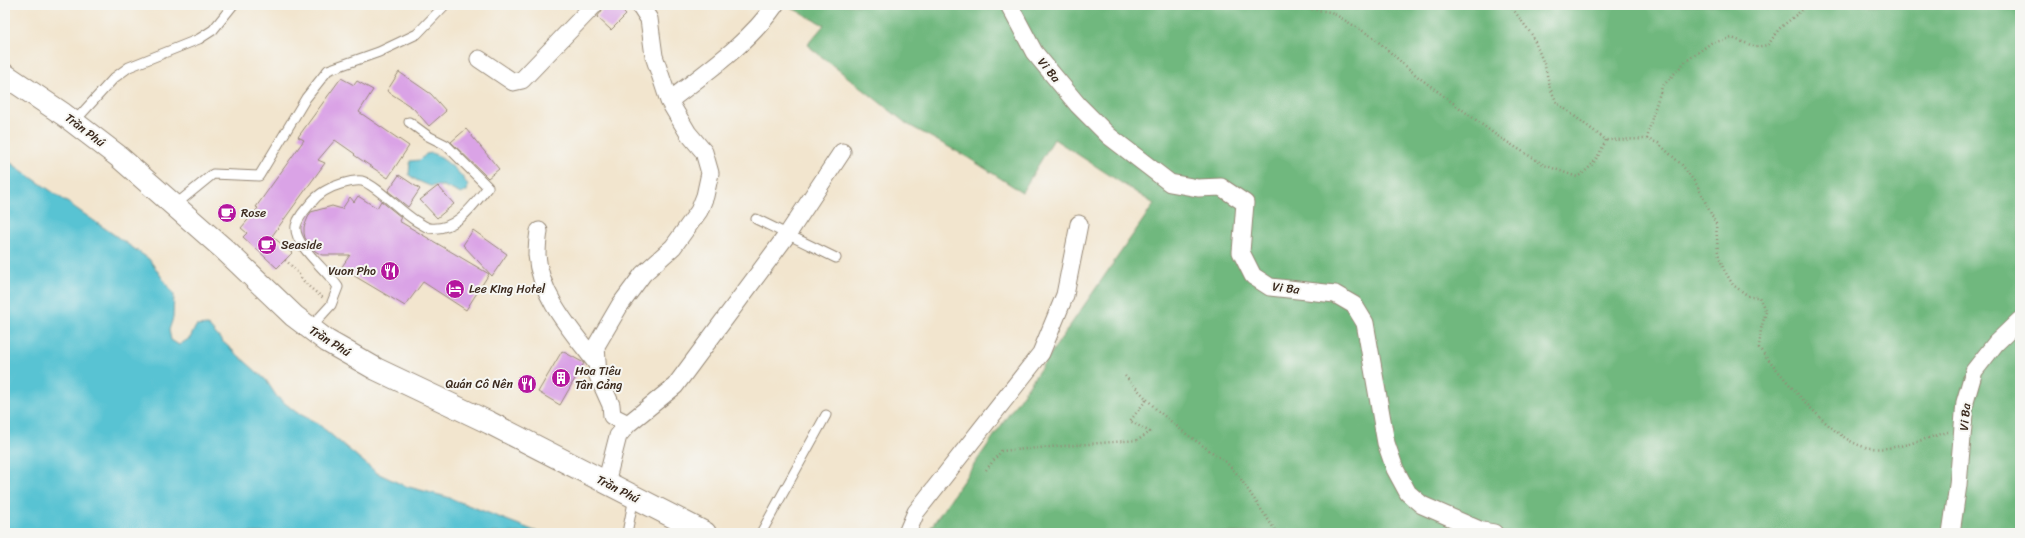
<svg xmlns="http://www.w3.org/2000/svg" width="2025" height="538" font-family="Sriracha,sans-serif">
<rect width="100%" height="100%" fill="#f6f6f2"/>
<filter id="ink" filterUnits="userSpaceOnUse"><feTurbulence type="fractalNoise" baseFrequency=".025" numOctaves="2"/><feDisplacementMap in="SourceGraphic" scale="8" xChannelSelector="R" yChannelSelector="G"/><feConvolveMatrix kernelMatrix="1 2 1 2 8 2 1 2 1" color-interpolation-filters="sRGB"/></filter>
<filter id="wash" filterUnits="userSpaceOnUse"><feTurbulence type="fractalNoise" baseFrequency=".012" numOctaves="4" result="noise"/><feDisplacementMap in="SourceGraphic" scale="16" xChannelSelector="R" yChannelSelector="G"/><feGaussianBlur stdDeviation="0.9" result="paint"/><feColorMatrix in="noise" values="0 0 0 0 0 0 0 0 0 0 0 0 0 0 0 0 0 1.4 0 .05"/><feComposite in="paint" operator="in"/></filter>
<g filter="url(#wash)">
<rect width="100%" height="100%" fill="#f2e5ce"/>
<path fill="#70b87e" stroke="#56714e" d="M791,5H2020V533H927L1154,204L1054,139L1022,192L967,157L907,124L807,45L824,25L790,7Z"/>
<path fill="#58c3d3" stroke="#4a7678" d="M432,153C445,159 462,173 468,186L467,191L461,194L444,186H430L416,180L409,175L410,161L420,160L426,154Z
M5,159L149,259L174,295L173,318L169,330L171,340L179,345L190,338L196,326L208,325L222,341L266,380L277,397L296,412L317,423L377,473L405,486L447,497L540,533H5Z"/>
<g id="blocks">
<path fill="#daa3e6" d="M604,5H630L623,12L626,15L611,30L597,17L601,12Z
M399,72L431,94L446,111L429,126L413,108L387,91Z
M341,78L354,85L357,81L373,90L359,112L409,146L388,178L354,155L355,154L335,140L318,160L325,163L272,236L292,253L277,268L243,237L247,233L241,228L258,208L256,207L304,140L298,137Z
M466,129L499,169L488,178L451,142Z
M399,175L420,189L408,207L388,191Z
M438,186L454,204L437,218L420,200Z
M358,196L377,208L381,201L401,217L399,221L489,274L466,310L423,282L405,306L341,268L350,255H322L315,251L305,238L304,233V227L309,215L311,212L332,206L342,209L350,197L354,202Z
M473,230L507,254L492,276L463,245Z
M562,351L584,363L560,405L538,392Z"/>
</g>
</g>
<g filter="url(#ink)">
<use href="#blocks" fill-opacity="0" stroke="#968876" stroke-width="1"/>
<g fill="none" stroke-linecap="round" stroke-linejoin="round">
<defs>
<path id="lane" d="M5,6L6,5
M74,122L114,78L129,67L199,39L213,30L233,5
M175,205L213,174L259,176L306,98L328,70L379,52L417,34L445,5
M756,219L836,258
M310,328L331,305L338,287C328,271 293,245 296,226C298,217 305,210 311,203C318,194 330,187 341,184C348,182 355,180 362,181C376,185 401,212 416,221C420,223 425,227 429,228C456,232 474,204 488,187L446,145L428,136L409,122
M627,533L634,497
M761,533L826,415"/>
<path id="street" d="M1009,5L1034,52L1078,105L1109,136L1170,183L1198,188L1221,187L1245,203L1241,252L1253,276L1270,287L1335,294L1354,305L1365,323L1386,443L1395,469L1408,493L1422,505L1482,531L1494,533
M479,59L513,82L522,80L594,5
M669,101C706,72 748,44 775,5
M539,231C538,238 537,247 537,255C540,297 573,332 597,364
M628,424L675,386L787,235L842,152
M606,483L618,436L628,424L612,416L611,405L598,376L596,346L620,305L643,274L673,247L699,211L705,196L710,173L704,152L688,133L669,101L654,56L649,19L640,5
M907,533L916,512L1041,353L1065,295L1079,224
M1951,533L1958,485L1965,402L1974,371L1996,343L2020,320"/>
<path id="primary" d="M5,75L63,114L118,156L225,250L294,316L327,341L376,369L490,423L705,533"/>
</defs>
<use href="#lane" stroke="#968876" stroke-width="11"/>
<use href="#street" stroke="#968876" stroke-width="19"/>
<use href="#primary" stroke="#968876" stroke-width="24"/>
<path stroke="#968876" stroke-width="2.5" stroke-dasharray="1 3" stroke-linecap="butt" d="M1280,5L1331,12L1373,37L1417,76L1496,135L1544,165L1577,177C1592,168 1599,156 1606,140
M1510,5L1532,35L1545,66L1550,88L1557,103L1606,140L1647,139L1658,143L1682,165L1697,185L1716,224L1718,253L1723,268L1733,285L1750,297H1759L1766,312L1761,329L1759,348C1782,375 1830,439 1865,447C1892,453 1922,439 1948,432
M1647,139L1653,114L1662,87L1685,62L1711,43L1732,38L1756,47L1768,45L1779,29L1808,5
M285,260C291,265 295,269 300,276C305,285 316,292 323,298
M1125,376L1157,410L1185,433L1226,462L1238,475L1277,533
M986,470L1001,451L1138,440L1150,432L1130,421L1147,399"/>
<use href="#lane" stroke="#fff" stroke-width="9"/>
<use href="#street" stroke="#fff" stroke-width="17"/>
<use href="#primary" stroke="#fff" stroke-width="22"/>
</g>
</g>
<defs>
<symbol id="cafe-disc" viewBox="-11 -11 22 22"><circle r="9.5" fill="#b5179e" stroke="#f6f6f2"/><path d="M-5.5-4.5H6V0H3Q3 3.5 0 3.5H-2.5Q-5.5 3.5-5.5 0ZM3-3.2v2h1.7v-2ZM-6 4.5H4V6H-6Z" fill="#fff"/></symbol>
<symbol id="restaurant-disc" viewBox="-11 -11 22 22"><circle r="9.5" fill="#b5179e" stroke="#f6f6f2"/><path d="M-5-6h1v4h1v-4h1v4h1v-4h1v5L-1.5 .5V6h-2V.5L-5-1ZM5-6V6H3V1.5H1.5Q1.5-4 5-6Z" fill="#fff"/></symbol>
<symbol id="hotel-disc" viewBox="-11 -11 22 22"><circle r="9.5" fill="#b5179e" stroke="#f6f6f2"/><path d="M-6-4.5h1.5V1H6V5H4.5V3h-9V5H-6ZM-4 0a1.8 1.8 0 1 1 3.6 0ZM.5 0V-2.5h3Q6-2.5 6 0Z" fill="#fff"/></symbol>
<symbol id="building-disc" viewBox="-11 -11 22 22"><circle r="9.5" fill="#b5179e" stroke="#f6f6f2"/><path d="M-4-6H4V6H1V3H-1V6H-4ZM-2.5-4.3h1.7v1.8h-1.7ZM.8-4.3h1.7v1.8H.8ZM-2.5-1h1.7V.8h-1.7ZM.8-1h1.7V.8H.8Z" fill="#fff"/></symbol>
</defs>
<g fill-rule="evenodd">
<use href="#cafe-disc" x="216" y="202" width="22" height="22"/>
<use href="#cafe-disc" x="256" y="234" width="22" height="22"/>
<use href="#restaurant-disc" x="379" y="260" width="22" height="22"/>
<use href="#hotel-disc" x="444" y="278" width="22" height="22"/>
<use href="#building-disc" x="550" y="367" width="22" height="22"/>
<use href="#restaurant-disc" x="516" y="373" width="22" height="22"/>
</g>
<g text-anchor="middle" stroke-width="4" stroke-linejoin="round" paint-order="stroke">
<g font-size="12" fill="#3b2a1e" stroke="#f6f6f2">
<text transform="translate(1049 70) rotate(50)" y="4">Vi Ba</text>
<text transform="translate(85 130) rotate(37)" y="4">Trần Phú</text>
<text transform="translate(1286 288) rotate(7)" y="4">Vi Ba</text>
<text transform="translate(330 341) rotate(32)" y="4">Trần Phú</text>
<text transform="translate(1965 417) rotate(-85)" y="4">Vi Ba</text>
<text transform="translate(618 489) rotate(27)" y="4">Trần Phú</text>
</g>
<g font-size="12" fill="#3b2a1e" stroke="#f6f6f2" text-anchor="start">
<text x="241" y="217">Rose</text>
<text x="281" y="249">Seaside</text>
<text x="376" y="275" text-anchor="end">Vuon Pho</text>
<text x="469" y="293">Lee King Hotel</text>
<text x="575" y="375">Hoa Tiêu<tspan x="575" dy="14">Tân Cảng</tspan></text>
<text x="513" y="388" text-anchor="end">Quán Cô Nên</text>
</g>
</g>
<rect width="2025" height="538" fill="none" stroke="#f6f6f2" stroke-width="20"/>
</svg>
